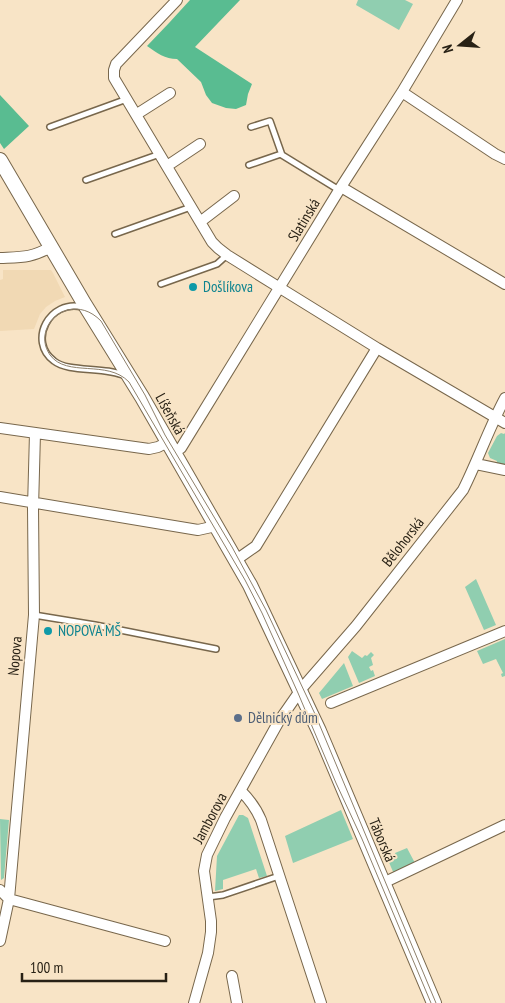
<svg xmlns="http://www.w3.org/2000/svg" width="505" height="1003" font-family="'PT Sans Narrow',sans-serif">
<rect width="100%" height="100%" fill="#f8e4c6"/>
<path fill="#f1d9b4" d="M3,270H51L53,273L65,297L55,301L46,307L40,314L34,329L0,331V280L3,279Z"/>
<path fill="#90ceb0" d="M358,0H405L413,4L399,30L356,5Z
M501,433L504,434L505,433V466L496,464L497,461L490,458L488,453L497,436Z
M476,579L496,625L484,630L465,587Z
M505,639V676L502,677L501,674L503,673L496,659L483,664L477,651Z
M352,651L362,658L365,655L367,656L371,652L374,655L371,658L373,665L369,667L371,671L373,670L375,676L359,683L348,657Z
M344,663L353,686L322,699L319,693Z
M341,810L353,839L293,863L285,836Z
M239,815H243L248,818L267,876L259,878L256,869L223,880V889L215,891L217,856Z
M0,819L9,820L4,878L1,880Z
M407,848L415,863L394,874L388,860L396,856L395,853Z"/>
<path fill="#59bc91" d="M190,0H240L195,47L252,84L248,94L246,105L236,109L226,108L212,103L206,95L201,82L177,59C165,59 157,53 147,46L169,23Z
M0,95L29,126L4,149L0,143Z"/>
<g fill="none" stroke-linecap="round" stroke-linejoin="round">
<defs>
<path id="lane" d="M50,127L127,99
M251,127L270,121L282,155L339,190
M249,165L281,154
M86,180L160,154
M115,234L191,207
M161,284L217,264L227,255
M82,307C50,299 27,341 54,361C69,373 105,366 125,376
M34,615L95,625L216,649
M208,897L223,895L279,876"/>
<path id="street" d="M177,0L116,64L114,70V78L212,242L218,248L227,255L280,288L377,348L505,423
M402,92L495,154L505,159
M137,114L170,93
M167,166L200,144
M341,187L505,284
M200,222L234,196
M0,258C22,257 31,258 51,247
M0,428L149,449L158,447L168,442
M173,452L181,448L341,187L402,92L457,0
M476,464L505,470
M0,497L198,530L216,526
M236,560L256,546L377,348
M331,703L505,631
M241,791C250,800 256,808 261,820L321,1003
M383,883L505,825
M0,890L9,899L165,941
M0,941L9,899L34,615L33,508L35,433
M232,976L237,1003
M194,1003L208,953L211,932V921L204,871L207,855L225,818L279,721L302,688L356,626L463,490C478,460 489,428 505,398"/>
<path id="secondary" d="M0,160L85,305L142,397L250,585L319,731L434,1003"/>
</defs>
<use href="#lane" stroke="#78674c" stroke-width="8"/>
<use href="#street" stroke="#78674c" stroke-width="12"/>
<use href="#secondary" stroke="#78674c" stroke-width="16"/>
<use href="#lane" stroke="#fff" stroke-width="5"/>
<use href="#street" stroke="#fff" stroke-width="10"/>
<use href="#secondary" stroke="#fff" stroke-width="14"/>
<path stroke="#8e806b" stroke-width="1" d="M431,1003L362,839L336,783L298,693L262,613L245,580L129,382C107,359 67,378 50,355C30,326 71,290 101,321L145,395L165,435L232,547L266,610L315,714L436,1003"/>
</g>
<g fill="#0f9aa8" stroke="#f8e4c6" stroke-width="2">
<circle cx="193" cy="287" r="5"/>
<circle cx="48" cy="631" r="5"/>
</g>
<circle fill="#5c6f8a" stroke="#f8e4c6" stroke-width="2" cx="238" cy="718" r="5"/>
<g text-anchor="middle" stroke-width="4" stroke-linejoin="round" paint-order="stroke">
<g font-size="15" fill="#282115" stroke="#f8e4c6">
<text transform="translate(304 220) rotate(-59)" y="5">Slatinská</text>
<text transform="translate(170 414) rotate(61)" y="5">Líšeňská</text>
<text transform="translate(403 542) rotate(-52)" y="5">Bělohorská</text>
<text transform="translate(15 656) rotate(-85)" y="5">Nopova</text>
<text transform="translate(210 818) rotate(-62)" y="5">Jamborova</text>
<text transform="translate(382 840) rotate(67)" y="5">Táborská</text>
</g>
<g font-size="15" fill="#0d838f" stroke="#f8e4c6" text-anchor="start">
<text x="203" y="292">Došlíkova</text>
<text x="58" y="636">NOPOVA MŠ</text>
</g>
<g font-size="15" fill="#4e5e75" stroke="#f8e4c6" text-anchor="start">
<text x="248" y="723">Dělnický dům</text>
</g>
</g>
<g transform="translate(460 45) rotate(253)" stroke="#f8e4c6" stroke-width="4" paint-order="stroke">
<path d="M0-4L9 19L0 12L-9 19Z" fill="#282115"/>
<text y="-8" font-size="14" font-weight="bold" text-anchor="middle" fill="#282115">N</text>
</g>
<path d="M22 973v8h144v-8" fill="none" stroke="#282115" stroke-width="2.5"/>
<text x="30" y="973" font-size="15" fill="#282115" stroke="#f8e4c6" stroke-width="4" paint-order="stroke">100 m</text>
</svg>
